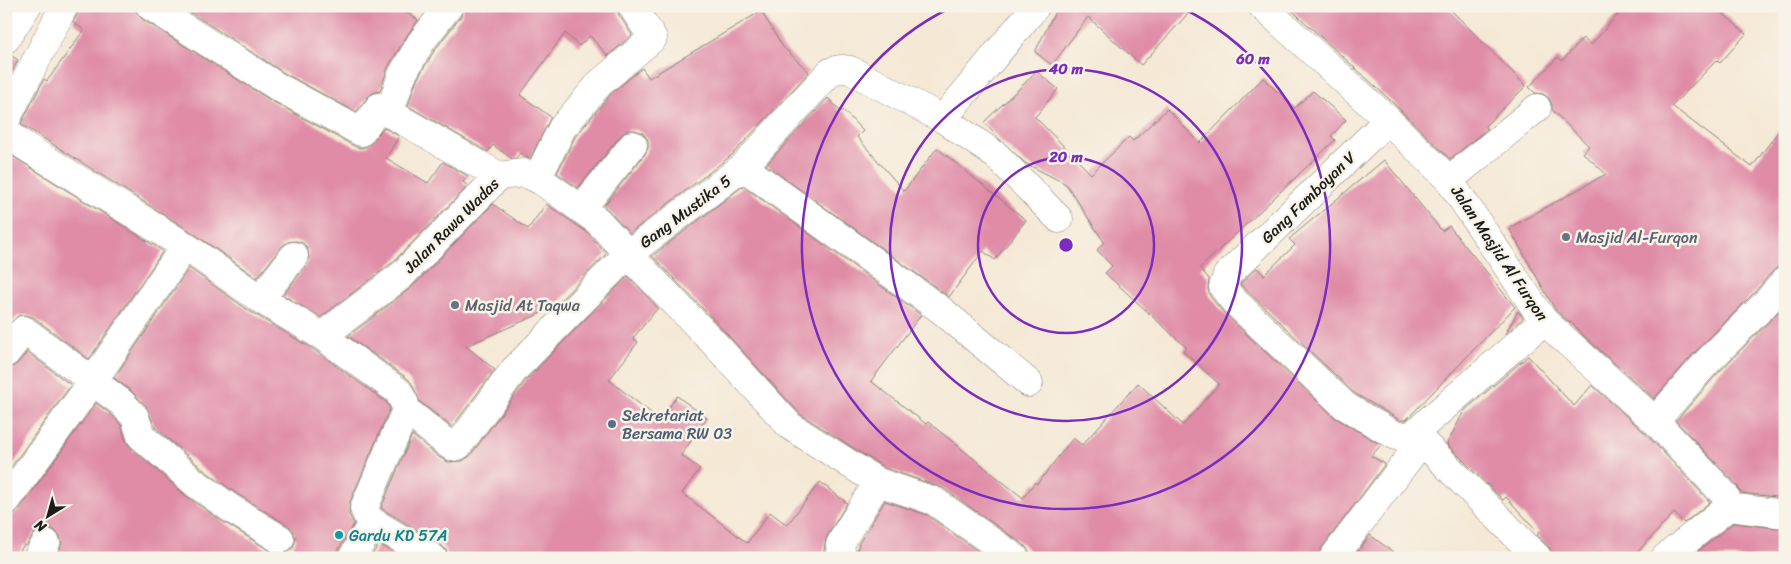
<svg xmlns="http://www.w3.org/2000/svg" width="1791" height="564" font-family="Sriracha,sans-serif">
<rect width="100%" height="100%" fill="#f7f3e8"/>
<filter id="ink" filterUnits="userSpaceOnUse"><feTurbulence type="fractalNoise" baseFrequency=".02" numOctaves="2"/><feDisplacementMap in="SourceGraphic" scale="10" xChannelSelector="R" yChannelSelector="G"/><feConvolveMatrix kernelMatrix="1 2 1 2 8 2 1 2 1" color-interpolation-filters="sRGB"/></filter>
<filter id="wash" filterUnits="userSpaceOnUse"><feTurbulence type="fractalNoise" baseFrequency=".0096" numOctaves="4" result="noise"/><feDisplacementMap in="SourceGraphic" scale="20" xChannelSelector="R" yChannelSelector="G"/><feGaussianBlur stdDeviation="1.12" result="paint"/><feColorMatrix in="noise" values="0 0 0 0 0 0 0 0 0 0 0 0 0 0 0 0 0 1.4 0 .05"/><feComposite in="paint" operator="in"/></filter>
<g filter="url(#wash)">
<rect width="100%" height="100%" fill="#f5e8d5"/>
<g id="blocks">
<path fill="#e08ca7" d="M82,6H132L142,19L270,100L354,146L361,148L368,146L383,128L386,129L399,136L386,158L428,183L443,162L468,176L463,182L468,186L392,263L321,317L283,295L306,266L309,259L308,250L303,243L296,241L288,242L282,246L257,278L193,233L21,124L44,79L47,81L84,30L73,22Z
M190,6H396L418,20L408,34L388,67L380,91L373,93L367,98L356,112L286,74L188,11Z
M464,6H616L619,15L632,35L608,56L590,36L579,46L565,33L520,95L551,117L530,159L520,153L516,158L512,159L493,145L488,152L408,106L416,81L434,51L461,16Z
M1058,6H1195L1141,65L1088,17L1052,65L1035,52Z
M1287,6H1447L1526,86L1485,126L1487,129L1450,159L1388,98Z
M1625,6H1715L1746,34L1720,63L1717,60L1672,106L1752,167L1785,122V266H1779L1773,271L1754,293L1695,352L1654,399L1582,334L1571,322L1570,323L1556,311L1509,228L1606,174L1583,153L1589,146L1552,110V105L1549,98L1543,94L1535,93L1529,87L1558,57L1562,61L1583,38L1591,45Z
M761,11L783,47L809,72L732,155L630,233L604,206L645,154L648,148V140L643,133L635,130H628L621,135L578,188L557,173L575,137L611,94L642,68L649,78Z
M6,54H9L18,60L6,84Z
M1036,71L1058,89L1035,117L1091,174L1129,137L1133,141L1167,109L1200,143L1263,78L1295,108L1313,91L1346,120L1331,136L1335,140L1200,268L1209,279L1208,289L1210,296L1222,311L1334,417L1381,445L1371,456L1385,464L1321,549L1318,558H1030L1029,551L1024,545L943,488L885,468L800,414L727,334L652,256L743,186L921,315L871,381L926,424L928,422L1023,498L1035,482L1037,484L1073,438L1082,445L1138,383L1183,425L1219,384L1183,351L1186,347L1105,273L1112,266L1097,250L1104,242L1066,184L1025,163L999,139L984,122L1025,83Z
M828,98L841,112L843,110L863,131L857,137L904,191L937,148L1026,220L995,260L983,251L949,297L766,165Z
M6,152L163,251L89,359L33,317L26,315L18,316L6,327Z
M1384,160L1442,231L1449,226L1515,307L1406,420H1400L1354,393L1240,284L1257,268L1264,275L1295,245L1289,239Z
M493,204L528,229L546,204L588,233L606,254L553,308L466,346L495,370L452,427L420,402L412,384L407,378L348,336L413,286Z
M189,268L251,312L313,349L386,402L390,408L350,502L349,514L354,524L338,550L336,558H55L62,544L60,536L54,530L46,527L38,530L33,535L26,546L24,545L15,558H6V516L13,515L19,510L96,403L112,415L121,425L126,441L131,448L186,496L222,521L272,552L280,555L288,552L293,548L296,539L293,531L289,526L239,495L205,471L155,427L146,406L131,391L114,378Z
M628,276L658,308L633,338L638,342L609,380L660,420L677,396L707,418L681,455L700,469L682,493L747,543L770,512L787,525L820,482L847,503L826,538L823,558H449L446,550L441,545L381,508L412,435L439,457L448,462L462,461L470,456L526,380Z
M1785,305V498L1741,493L1736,484L1676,421L1717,374Z
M1518,311L1523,318L1505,334Z
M27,352L71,385L6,474V368L12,367L18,363Z
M1528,356L1574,406L1592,385L1644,432L1710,502L1684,523L1674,513L1632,558H1553L1549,547L1537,535L1539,533L1506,497L1503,500L1447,444L1464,411Z
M885,501L927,515L988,558H855L859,543Z
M1733,523L1785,529V558H1694L1700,550Z
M1370,535L1401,558H1353Z
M379,544L402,558H370Z"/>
</g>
</g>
<g filter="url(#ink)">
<use href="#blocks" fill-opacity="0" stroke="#888278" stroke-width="1"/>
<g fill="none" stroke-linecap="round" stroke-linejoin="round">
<defs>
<path id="street" d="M150,6L278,87L361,132L379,107L499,176
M1262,6L1388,120L1449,180L1544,321L1655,421L1725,495L1728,507
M6,39L27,6
M389,114L402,75L421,42L449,6
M6,119L64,6
M943,119L1036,6
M1388,120L1227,275L1223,287L1233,300L1345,406L1396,436L1412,435L1422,441L1538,558
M6,132L23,145L185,246L260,299L322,336L402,275L499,176L524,173L540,180L598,221L628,254L716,345L790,426L878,482L934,501L1015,558
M743,167L941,310L1029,383
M537,179L562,128L600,83L653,38L632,6
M1449,180L1537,108
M581,209L633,145
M260,299L294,256
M322,336L398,391L405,404L406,410L364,508L368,518L373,522L433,558
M6,353L24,330L122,403L135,417L141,436L195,483L230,508L280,539
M406,410L449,445L454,447L458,446L514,370L628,254L743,167L830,72C837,69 843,68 850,70L943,119L997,156L1059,219
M1655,421L1706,363L1765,304L1785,281
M1412,435L1544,321
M6,501L93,381L185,246
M1728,507L1785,514
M37,558L46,543
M352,558L373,522
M838,558L841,551L840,545L845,535L878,482
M1333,558L1422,441
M1665,558L1728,507"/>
</defs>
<use href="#street" stroke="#888278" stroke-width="29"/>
<use href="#street" stroke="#fff" stroke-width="28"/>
</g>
</g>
<g fill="none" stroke="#7b2cbf" stroke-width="2.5">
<circle cx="1066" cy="245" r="88"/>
<circle cx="1066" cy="245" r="176"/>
<path d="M1180 7A264 264 0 1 1 952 7"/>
</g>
<g fill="#6b7280" stroke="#f7f3e8" stroke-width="2">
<circle cx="1566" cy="237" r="5"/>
<circle cx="455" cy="305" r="5"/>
</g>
<circle fill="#5c6f8a" stroke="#f7f3e8" stroke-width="2" cx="612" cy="424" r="5"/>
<circle fill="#0f9aa8" stroke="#f7f3e8" stroke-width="2" cx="339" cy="535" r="5"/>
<g text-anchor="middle" stroke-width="5" stroke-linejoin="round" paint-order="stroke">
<g font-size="16" fill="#1c1c1c" stroke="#f7f3e8">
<text transform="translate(1308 197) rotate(-44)" y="6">Gang Famboyan V</text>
<text transform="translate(685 211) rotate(-37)" y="6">Gang Mustika 5</text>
<text transform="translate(451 225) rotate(-45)" y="6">Jalan Rawa Wadas</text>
<text transform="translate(1500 253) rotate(56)" y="6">Jalan Masjid Al Furqon</text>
</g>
<g font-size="16" fill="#5b616d" stroke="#f7f3e8" text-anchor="start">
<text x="1576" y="243">Masjid Al-Furqon</text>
<text x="465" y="311">Masjid At Taqwa</text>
</g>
<g font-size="16" fill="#4e5e75" stroke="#f7f3e8" text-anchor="start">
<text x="622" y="421">Sekretariat<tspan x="622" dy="18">Bersama RW 03</tspan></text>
</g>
<g font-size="16" fill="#0d838f" stroke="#f7f3e8" text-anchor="start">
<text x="349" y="541">Gardu KD 57A</text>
</g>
</g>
<circle cx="1066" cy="245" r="8" fill="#7b2cbf" stroke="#f7f3e8" stroke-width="2.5"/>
<g font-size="15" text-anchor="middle" font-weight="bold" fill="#7b2cbf" stroke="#f7f3e8" stroke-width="5" stroke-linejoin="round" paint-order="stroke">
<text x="1253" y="64">60 m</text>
<text x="1066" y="74">40 m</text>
<text x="1066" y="162">20 m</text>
</g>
<rect width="1791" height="564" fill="none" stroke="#f7f3e8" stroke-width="25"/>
<g transform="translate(48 516) rotate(217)" stroke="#f7f3e8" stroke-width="4" paint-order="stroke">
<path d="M0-4L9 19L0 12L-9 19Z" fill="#1c1c1c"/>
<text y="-8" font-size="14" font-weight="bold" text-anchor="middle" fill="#1c1c1c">N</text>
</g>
</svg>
